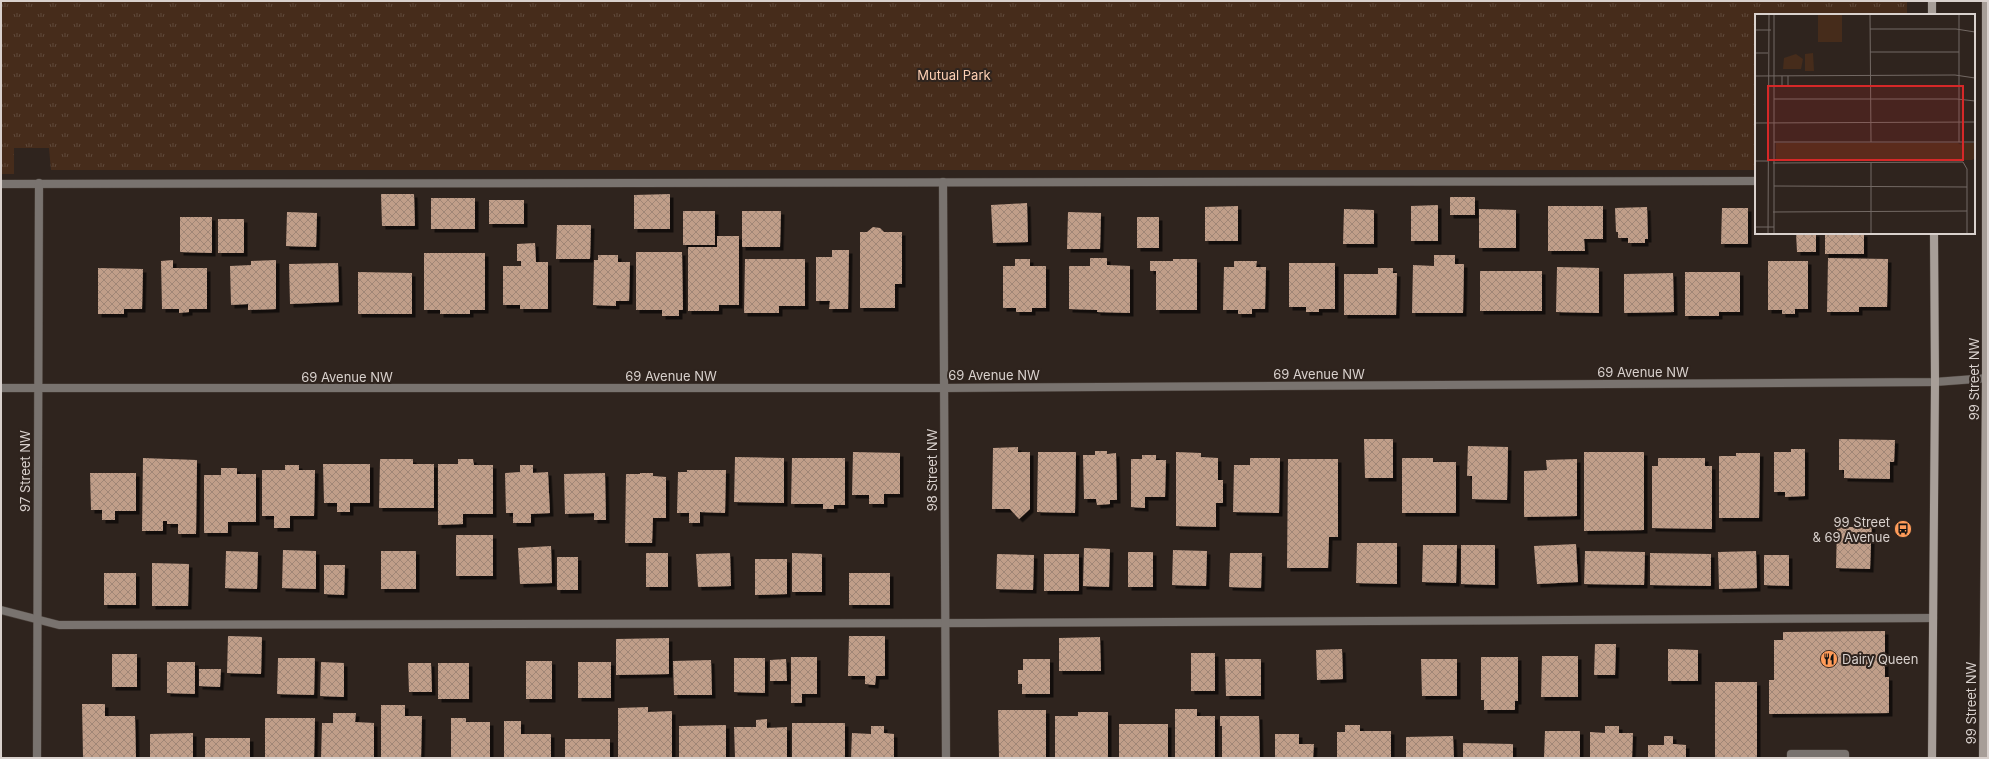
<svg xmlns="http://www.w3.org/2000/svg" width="1989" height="759" font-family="Inter,sans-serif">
<defs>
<pattern id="grass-tufts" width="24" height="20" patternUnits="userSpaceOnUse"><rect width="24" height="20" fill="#462c1b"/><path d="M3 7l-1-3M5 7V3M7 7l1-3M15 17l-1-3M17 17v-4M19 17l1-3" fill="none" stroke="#604a3b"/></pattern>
<pattern id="building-cross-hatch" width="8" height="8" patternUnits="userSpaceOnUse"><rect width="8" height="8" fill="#c09e89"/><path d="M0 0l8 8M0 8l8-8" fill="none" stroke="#a08676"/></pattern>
<filter id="shadow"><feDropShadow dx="3.5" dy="3.5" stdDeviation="0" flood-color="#0009"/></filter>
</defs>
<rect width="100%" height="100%" fill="#2f241e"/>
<path fill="url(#grass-tufts)" d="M1,1H1907V15H1756V170H51L49,148H14V174H1Z"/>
<path fill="url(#building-cross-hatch)" filter="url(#shadow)" d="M381,194H414L415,226H382Z
M670,194V229H634V195Z
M1450,197H1475V215H1450Z
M431,198H475V229H431Z
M489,200H524V224H489Z
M1027,203L1028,242L993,243L991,205Z
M1438,205V241H1411V206Z
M1238,206V241H1205V207Z
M1548,206H1603V239H1584L1585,251H1548Z
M1647,207L1648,239H1645V243H1628V238H1618V232H1616L1615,208Z
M1722,208H1748V244H1721Z
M1344,209L1374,210V244H1343Z
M1479,209L1516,210V248H1479Z
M683,211H715V245H683Z
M742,211H781L780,247H742Z
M287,212L317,213L316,247L286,246Z
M1068,212L1101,213L1100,249H1067Z
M180,217H212V253L180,252Z
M1137,217H1159V248H1137Z
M218,219H244V253H218Z
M557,225H591L590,259H556Z
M873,227L880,228L884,232H902V284H895V308H860V232H867Z
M1796,233H1816V252H1797Z
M1825,233H1864V254H1825Z
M717,236H739V305H719V311H688V247H717Z
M535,243L536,262H548V309H520V305H503V266H521V261H517V244Z
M832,250H849L848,309H829L830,301H816V257H832Z
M636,252H682L683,310H679V316H662V310H636Z
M424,253H485V310H470V314H440V310H424Z
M598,255H618V262H630L629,301H616V306L593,305L594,260H598Z
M1434,255H1455V264H1464L1463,313H1412L1413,265L1434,266Z
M1090,258H1107V265L1130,266V313L1097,312V310L1069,309V266H1090Z
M1828,258L1888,259L1887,307H1859V312H1827Z
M745,259H805V306H779V313H744Z
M1015,259H1030V266H1046V308H1032V312H1016V308H1003V266H1015Z
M1173,259H1197V310H1156V271H1150V261H1173Z
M173,260V268H207V309H189V312L179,313V309H162L161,261Z
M276,260V309L248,310V304L231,305L230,266L251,265V261Z
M1234,261H1257L1256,267H1266L1265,309H1252V314H1238V310H1223L1224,267H1234Z
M1768,261H1808V309H1795V314H1782V310H1768Z
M338,263L339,302L290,304L289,264Z
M1289,263H1335V309H1319V312H1306V307H1289Z
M1557,267L1599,268V313L1556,312Z
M98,268L143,269L142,309H124V314H98Z
M1378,268H1393V273H1397L1396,315H1344V274H1378Z
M1480,271H1542V311H1480Z
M358,272L412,273V314H358Z
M1685,272H1740V312H1719V316H1685Z
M1673,273L1674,312L1624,313V274Z
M1364,439H1393V478H1365Z
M1839,439L1895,440L1894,462H1890V479L1844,478V470H1839Z
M1468,446L1508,447L1507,500L1472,499V476H1467Z
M1018,447V452H1030V509L1019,519L1010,509H992L993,448Z
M1791,449H1805V496L1785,497V492H1774V452H1791Z
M1095,451H1107V454L1116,453L1117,500H1110V504L1097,505L1096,499H1084L1083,455H1095Z
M853,452L900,453V494H884V504H869V495H852Z
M1038,452H1076L1075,513L1037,512Z
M1176,452L1201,453V457L1218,458V480H1223V503H1216V527L1176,526Z
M1584,452H1644V530L1584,531Z
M1736,453H1760L1759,518H1719V456H1736Z
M1142,455H1156V460H1166L1165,497H1145V508L1131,507V459H1142Z
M735,457L784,458V503L734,502Z
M143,458L197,460L196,534H178V524H167V521H163V531H142Z
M792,458H845V505H834V509H823V504H791Z
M1250,458H1280L1279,513L1233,512L1234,465H1250Z
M1402,458H1433V462H1456V513H1402Z
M1658,458H1705V466H1712V529L1652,528V466H1658Z
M380,459H413V464H434V508H379Z
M458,459H473L474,465H493V514H463V524L438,525V464H458Z
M1288,459H1338V537H1329L1328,568H1287Z
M1577,459V516L1524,517V471L1547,470L1546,460Z
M323,464H370V503H350V512H337V503H324Z
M285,465H299V470H315L314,516H290V528H274V516H262V470H285Z
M520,465H533V473L548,472L550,513L531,514V523H513V513H506L505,473L520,472Z
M221,468H237V474H256V522H228V533H204V475H221Z
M687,470H726L725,513L700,512V523H689V513H677L678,472H687Z
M90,473H136V511H115V520H102V510H91Z
M605,473L606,520H594V513L565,514L564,474Z
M640,473H653V476L666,477V518H653L652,543H625L626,474H640Z
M1859,518H1872L1870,569L1836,568L1837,527H1859Z
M456,535H493V576H456Z
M1357,543H1397V584L1356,583Z
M1576,544L1578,582L1537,584L1534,546Z
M1423,545H1457L1456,583L1422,582Z
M1461,545H1495V585L1461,584Z
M551,546L552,583L520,584L518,548Z
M1084,548L1110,549L1109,587L1083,586Z
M283,550L316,551V589L282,588Z
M1173,550L1207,551L1206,586L1172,585Z
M226,551L258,552L257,589L225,588Z
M381,551H416V589H381Z
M1585,551L1645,552L1644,585L1584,584Z
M1756,551L1757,588L1719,589L1718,552Z
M1128,552H1153V587H1128Z
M646,553H668V587H646Z
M730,553L731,586L698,587L696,554Z
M792,553L822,554V592H792Z
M1230,553H1262L1261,588L1229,587Z
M1650,553L1711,554V586L1650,585Z
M997,554L1034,555L1033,590L996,589Z
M1044,554H1079V591H1044Z
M1764,555H1789V586L1764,585Z
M557,557H578V590H557Z
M755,559H787V594L755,595Z
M152,563L189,564L188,606H152Z
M324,565H345L344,595L324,594Z
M104,573H136V605H104Z
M849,573H890V605H849Z
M1885,631V677H1889V713L1769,714V680H1774V640H1783V632Z
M228,636L262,637L261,674L227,673Z
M849,636H885V676H876L875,685L865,684V676H848Z
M1100,637L1101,671H1059V638Z
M669,638V674L616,675V639Z
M1595,644H1616L1615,675H1594Z
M1342,649L1343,679L1317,680L1316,650Z
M1668,649L1698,650V681H1668Z
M1191,653H1215V691H1191Z
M112,654H137V687H112Z
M1542,656H1578V697H1541Z
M791,657H817V694H802V703H791Z
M1481,657H1518V701H1515V710H1484V700H1481Z
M278,658H315L314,695L277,694Z
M734,658H765V693L734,692Z
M786,659L787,681H770V660Z
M1023,659H1050V694H1022V684H1018V670H1023Z
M1225,659H1261V696H1226Z
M1421,659H1457V696H1422Z
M711,660L712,695H674L673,661Z
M526,661H552V699H526Z
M167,662H195V694L167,693Z
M321,662L344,663V697L320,696Z
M578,662H611V698H578Z
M408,663H431L432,692H409Z
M438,663H469V699H438Z
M199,669H221L220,687L199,686Z
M1715,682H1757V758H1715Z
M82,704H105V716H135L136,758H83Z
M381,705H405V716H422L421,758H381Z
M648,707V712L672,711V758H618V708Z
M1175,709H1197V716H1215V758H1175Z
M998,710H1046V758H999Z
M1078,712H1108V758H1055V716H1078Z
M333,713H356L355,722L374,723V758H321L322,723H333Z
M1220,716H1259L1260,758H1222V726H1220Z
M265,718H315L314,758H265Z
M451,718H466V722H490V758H451Z
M767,719V728L787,727V758H735L734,727H756V720Z
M504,721H521V734H551V758H504Z
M792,723H845V758H792Z
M1119,724H1168V758H1119Z
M726,725V758H679V726Z
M1345,725H1360V731H1391V758H1337V732H1345Z
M871,726H884V733L894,734V758H851L852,733L871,734Z
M1605,726H1619V733H1633L1632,758H1590V732L1605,733Z
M1545,731H1580V758H1544Z
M193,733V758H150V734Z
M1275,734H1299V744H1314L1313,758H1275Z
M1453,736L1454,758H1406V737Z
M1664,736H1673V744L1686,745V758H1648V745H1664Z
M205,738H250V758H205Z
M565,739H610V758H565Z
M1463,743L1513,744V758H1463Z"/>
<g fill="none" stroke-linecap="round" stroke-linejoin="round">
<defs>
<path id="lane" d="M1,184L1756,181
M1,610L59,625L981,623L1933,618
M1791,758V754H1845V758"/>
<path id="street" d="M943,182L946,758
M1,388H944L1935,382L1988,378
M37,758L39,183"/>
<path id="secondary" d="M1932,1V15
M1932,758L1935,382L1934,233
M1983,758L1986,378V1"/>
</defs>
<use href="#lane" stroke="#4a403a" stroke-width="9"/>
<use href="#street" stroke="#4a403a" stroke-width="9"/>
<use href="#secondary" stroke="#4a403a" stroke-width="9"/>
<use href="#lane" stroke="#79736f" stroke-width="8"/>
<use href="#street" stroke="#79736f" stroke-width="8"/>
<use href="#secondary" stroke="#a79e98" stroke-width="8"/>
</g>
<defs>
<symbol id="bus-disc" viewBox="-11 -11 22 22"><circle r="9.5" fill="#fe9b59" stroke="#2f241e"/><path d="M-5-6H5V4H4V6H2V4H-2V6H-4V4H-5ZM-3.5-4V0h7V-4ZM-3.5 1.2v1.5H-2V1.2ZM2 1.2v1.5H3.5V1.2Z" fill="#111"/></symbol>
<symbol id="restaurant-disc" viewBox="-11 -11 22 22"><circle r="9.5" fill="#fe9b59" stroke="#2f241e"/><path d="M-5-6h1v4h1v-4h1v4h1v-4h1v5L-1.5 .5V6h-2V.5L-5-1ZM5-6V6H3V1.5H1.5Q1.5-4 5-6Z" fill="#111"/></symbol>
</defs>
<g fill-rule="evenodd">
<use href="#bus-disc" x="1893" y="519" width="20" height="20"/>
<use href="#restaurant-disc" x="1819" y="649" width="20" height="20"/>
</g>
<g text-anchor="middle" stroke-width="4" stroke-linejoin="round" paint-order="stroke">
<g font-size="13" fill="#fdcfb4" stroke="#2f241e">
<text x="954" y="80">Mutual Park</text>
</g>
<g font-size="13" fill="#d9d1cd" stroke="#2f241e">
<text x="1643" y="377">69 Avenue NW</text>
<text x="1319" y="379">69 Avenue NW</text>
<text x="994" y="380">69 Avenue NW</text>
<text x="671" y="381">69 Avenue NW</text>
<text x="347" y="382">69 Avenue NW</text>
<text transform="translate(1974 379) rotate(-90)" y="5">99 Street NW</text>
<text transform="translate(932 470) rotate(-90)" y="5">98 Street NW</text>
<text transform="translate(25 471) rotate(-90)" y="5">97 Street NW</text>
<text transform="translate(1971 703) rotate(-90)" y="5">99 Street NW</text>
</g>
<g font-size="13" fill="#d9d1cd" stroke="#2f241e" text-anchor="end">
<text x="1890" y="527">99 Street<tspan x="1890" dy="15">&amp; 69 Avenue</tspan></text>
<text x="1842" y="664" text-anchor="start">Dairy Queen</text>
</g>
</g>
<g transform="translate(1755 14)">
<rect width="220" height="220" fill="#2f241e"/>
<path d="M41,40L48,45L46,55H28L29,44ZM21,129H203L206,131L207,129H220V144L217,146L21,147Z" fill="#462c1b"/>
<path d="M63,0H87V28H63ZM58,39L59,57H50V40Z" fill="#462c1b"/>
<path fill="none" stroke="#736964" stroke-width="1" d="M19,0V220M115,0L116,128M115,15H201L220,18M0,16H16M115,38H204M0,39H13M0,62L200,61L220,64M27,62V72H33V62M19,85H202L220,87M0,109L220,108M19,128H220M204,128V0M0,147H13M18,149L208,148L212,155V220M19,172L212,173M18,198L212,197M0,213H19M13,220L14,0M116,220V148"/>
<path fill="#d62828" fill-opacity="0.15" stroke="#d62828" stroke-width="2" d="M13,72H208V146H13Z"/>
<rect width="220" height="220" fill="none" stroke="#d9d1cd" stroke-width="2"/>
</g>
<rect width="1989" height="759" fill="none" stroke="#d9d1cd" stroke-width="4"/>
</svg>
